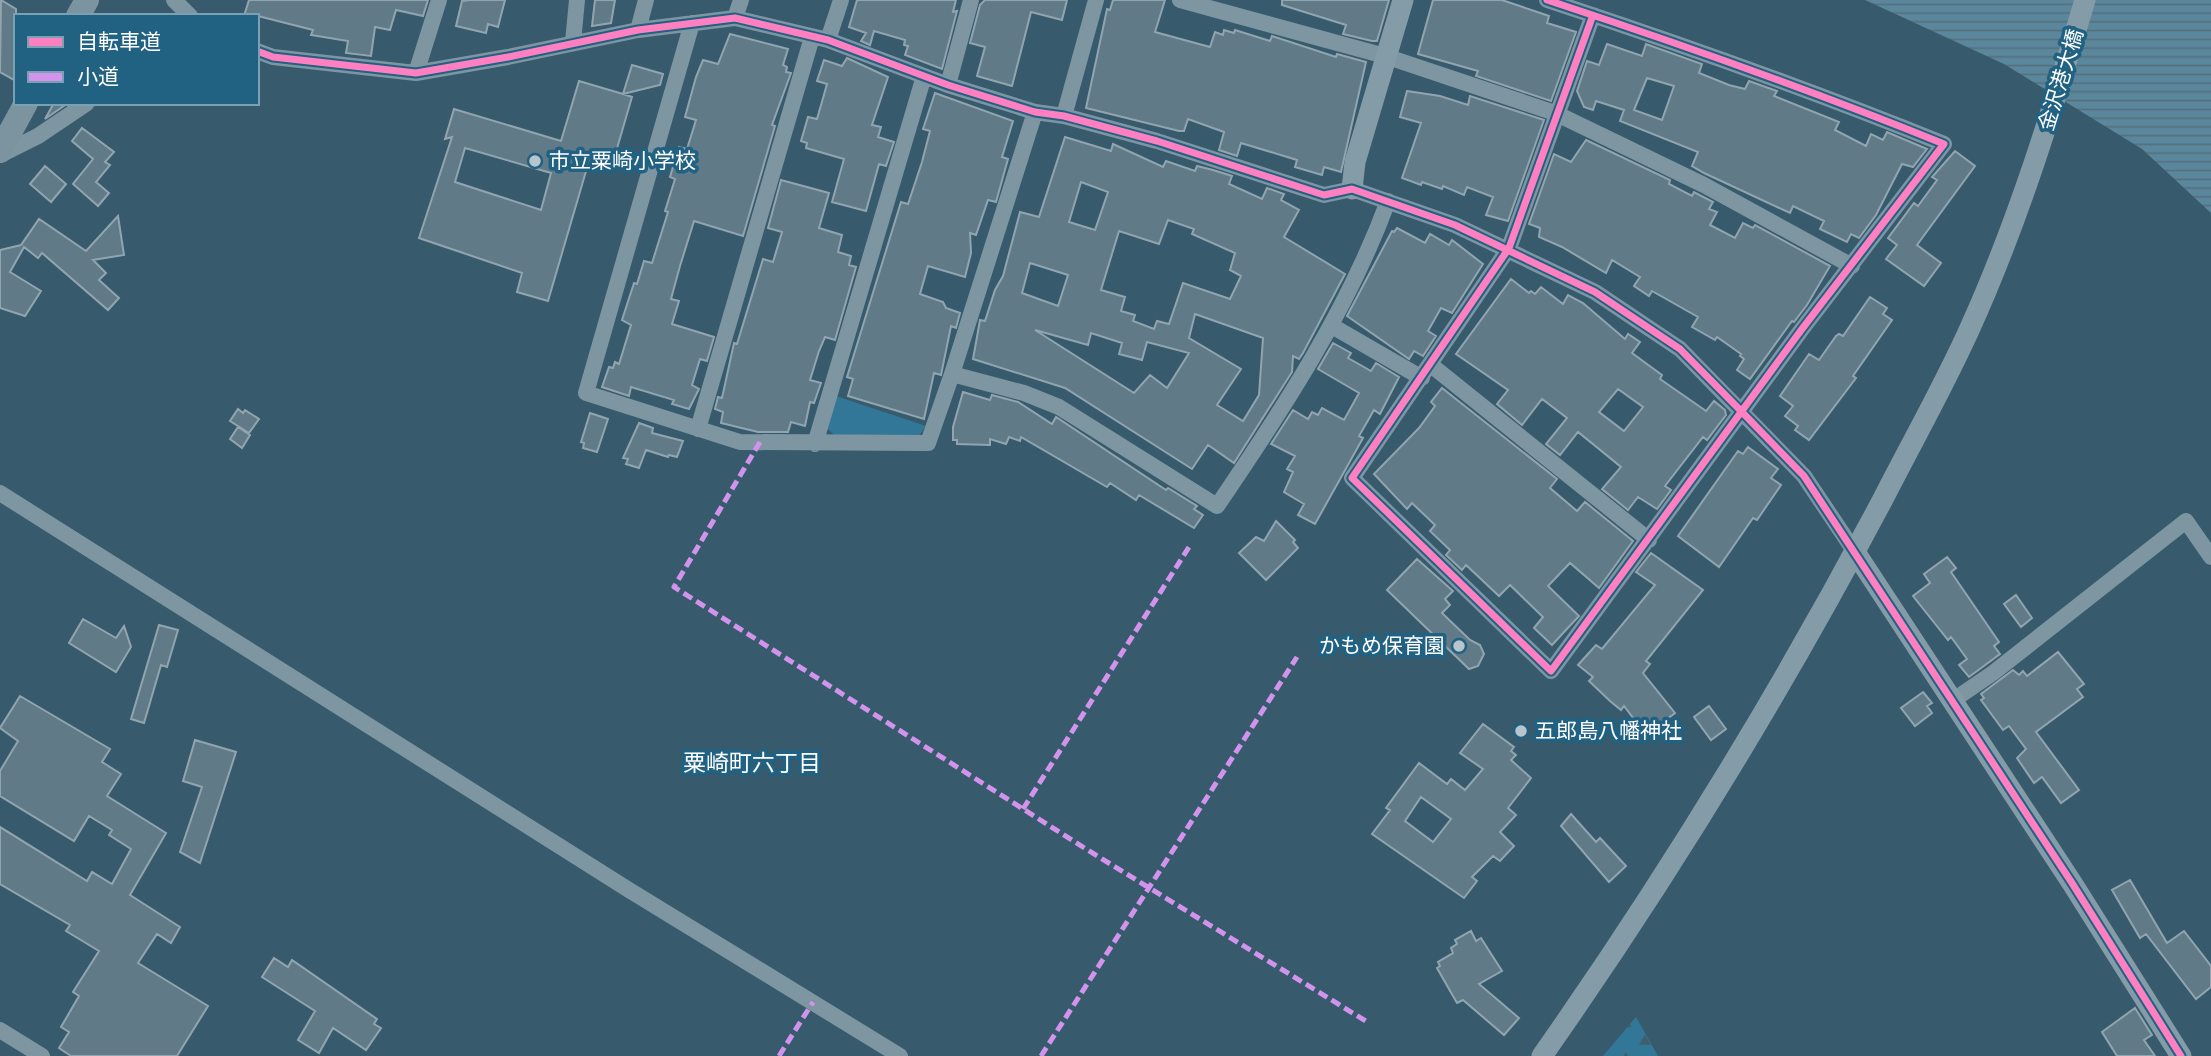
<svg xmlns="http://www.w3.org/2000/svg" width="2211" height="1056" font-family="'Alegreya Sans','Noto Sans JP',sans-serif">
<defs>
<pattern id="forest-firs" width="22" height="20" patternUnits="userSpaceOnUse" patternTransform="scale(1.75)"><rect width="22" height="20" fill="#327797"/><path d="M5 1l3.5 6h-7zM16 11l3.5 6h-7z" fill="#405f6e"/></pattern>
<pattern id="water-rules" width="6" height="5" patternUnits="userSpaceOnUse" patternTransform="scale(1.75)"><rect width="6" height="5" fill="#5b879d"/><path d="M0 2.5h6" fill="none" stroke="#556f7d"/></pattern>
</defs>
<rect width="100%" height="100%" fill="#375a6c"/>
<path fill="url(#forest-firs)" d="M1636,1017L1658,1056H1603Z"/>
<path fill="#327797" d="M836,396L926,426L918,437L834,435L827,428Z"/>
<path fill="url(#water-rules)" d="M1865,0H2211V213L2142,149L2004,64Z"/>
<path fill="#607a88" stroke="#91a5b0" stroke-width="2" fill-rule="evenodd" d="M1,0L16,9V81L0,72Z
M249,0H428L423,16L396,10L390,30L375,27L371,56L346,53L348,41L311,35L313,30L258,16H244Z
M470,0H505L498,27L488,24L486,33L456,26L462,1Z
M595,0H615L611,23L592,26Z
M857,0H956L953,12L957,11L942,69L905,55L908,46L904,45L905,40L874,31L870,45L861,41L866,33L849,27Z
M985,0H1067L1062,20L1031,12L1012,86L977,76L985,47L970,43L980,5Z
M1113,0H1165L1155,32L1210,47L1215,32L1223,35L1224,30L1234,33L1235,30L1270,41L1272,36L1336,57L1337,54L1366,62L1341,172L1324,167L1322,175L1295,167L1297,160L1241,143L1237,156L1219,150L1224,132L1188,119L1184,131H1179L1086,108L1107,9L1110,10Z
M1282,0H1389L1377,41H1372L1343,34L1346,25L1282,5Z
M1433,0H1502L1549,16L1547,23L1576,32L1551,101L1476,76L1478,71L1418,54Z
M730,34L788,49L783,65L787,67L786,72L791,73L772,125L775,126L743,236L694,221L680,266L671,299L679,301L672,324L714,337L707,361L700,359L692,385L699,389L689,409L672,404L674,400L631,387L629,396L602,387L609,367L613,368L615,362L619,364L631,325L622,320L634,283L637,284L644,261L652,263L668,212L665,211L675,179L670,177L679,147L687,149L696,120L685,117L696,77L703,60L718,64Z
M1607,44L1642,56L1646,44L1702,64L1699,73L1729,85L1745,89L1749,81L1777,91L1774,96L1839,122L1835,130L1866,146L1871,134L1883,140L1887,132L1927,149L1913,167L1902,164L1876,215L1859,238L1851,234L1847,242L1820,229L1824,221L1793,206L1790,213L1704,173L1692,166L1698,152L1620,121L1624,110L1596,101L1593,110L1584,107L1577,91L1587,61L1599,65ZM1647,78L1674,86L1662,120L1634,110Z
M847,58L888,77L872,125L881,127L878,137L894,142L886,166L879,164L866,211L832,202L844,159L806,148L807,143L801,141L808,117L817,119L827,84L817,81L824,60L842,66Z
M632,65L663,74L660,85L623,94L632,97L611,169L589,161L548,301L517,292L522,273L419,238L452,137L445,139L454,109L561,141L579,81L623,94ZM465,148L551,173L541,210L455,182Z
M1407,91L1440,96L1468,105L1470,96L1544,120L1508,221L1486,215L1493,197L1467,187L1464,195L1443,186L1442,189L1422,182L1421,185L1402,178L1421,123L1400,117Z
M935,93L1013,121L1002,157L1008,159L996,202L988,200L976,235L970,233L971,253L965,277L928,266L920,294L943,302L946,308L960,313L956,328L951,326L941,375L934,373L924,419L848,396L853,379L847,377L901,202L908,204L922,162L930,131L923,129Z
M54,103H68L45,119Z
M82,128L114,152L105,162L110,165L96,182L109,193L98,206L73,184L93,159L72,141Z
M1065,137L1111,151L1113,144L1163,167L1166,161L1195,171L1197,166L1213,170L1232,176L1229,184L1262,199L1267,188L1284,194L1281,200L1299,210L1284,237L1345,274L1303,353L1299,359L1293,356L1292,372L1234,463L1208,445L1192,469L1065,388L973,359L980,320L985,321L995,290L1003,276L1020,212L1039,217ZM1081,182L1108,192L1095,230L1069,222ZM1168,220L1194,229L1192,234L1235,253L1230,270L1241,276L1230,299L1183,283L1169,324L1157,321L1154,329L1133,321L1135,315L1121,311L1125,297L1101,290L1119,231L1159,244ZM1030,263L1068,275L1058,306L1022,293ZM1195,314L1263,338L1259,395L1243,421L1217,405L1241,369L1189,338ZM1035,330L1088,345L1091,333L1122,343L1119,354L1142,360L1147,342L1189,353L1167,388L1150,375L1134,393Z
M1586,140L1670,180L1669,184L1692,196L1694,192L1713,202L1709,209L1717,212L1710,225L1735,238L1743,223L1753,228L1755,225L1830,266L1807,305L1794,322L1792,321L1750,379L1737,370L1744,359L1740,356L1741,354L1717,337L1715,340L1692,327L1698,317L1652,291L1649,296L1634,286L1640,277L1612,260L1606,273L1562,247L1539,237L1540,228L1529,224L1554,154L1571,162Z
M1955,151L1975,166L1917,245L1941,263L1924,286L1886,259L1897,245L1888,238L1914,203L1918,206L1937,180L1932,177Z
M45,166L66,184L51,202L30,184Z
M781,180L829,193L819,228L842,235L838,252L851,256L849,265L856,267L835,340L825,337L819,351L810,380L821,383L814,403L810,402L805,426L791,422L788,432H758L721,423L723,412L715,409L718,397L722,398L734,343L737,344L763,259L773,262L782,232L768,228Z
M118,216L124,255L93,260L106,273L99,280L119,298L108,310L42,253L38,258L24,247L10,272L41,291L25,316L0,308V250L21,245L39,219L86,251Z
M1397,228L1425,243L1430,234L1449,245L1452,240L1483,264L1452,313L1441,308L1428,331L1436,336L1423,356L1414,351L1409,359L1347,316L1392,231L1394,232Z
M1511,279L1529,293L1531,291L1535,294L1541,287L1563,304L1568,295L1583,303L1625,339L1628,334L1640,342L1632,353L1662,375L1660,379L1706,411L1714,401L1725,410L1726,415L1707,440L1703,437L1665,486L1671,490L1657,509L1638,497L1628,510L1602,489L1621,467L1578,432L1560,455L1546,444L1567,418L1542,399L1522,425L1497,404L1508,390L1456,354ZM1618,389L1643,407L1624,431L1599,412Z
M1870,297L1887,308L1883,314L1892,320L1853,376L1856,378L1809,440L1795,430L1798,426L1785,416L1793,406L1780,396L1809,354L1819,360L1836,336L1839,334L1843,336Z
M1333,343L1351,353L1348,358L1371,371L1376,363L1399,377L1380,414L1374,410L1359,436L1363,438L1315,524L1298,515L1304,504L1284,492L1293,472L1287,469L1295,456L1271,444L1293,410L1308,419L1312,412L1318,415L1322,408L1344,420L1359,393L1318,369Z
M1442,388L1557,479L1550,488L1577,511L1585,502L1633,541L1599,588L1570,563L1548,586L1579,616L1552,645L1534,628L1543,617L1510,585L1499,596L1466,565L1462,570L1446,555L1450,550L1430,531L1435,525L1412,503L1407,509L1374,474L1419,428L1435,406L1431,402Z
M963,392L990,400L992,395L1018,402L1052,424L1056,417L1166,490L1168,488L1197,506L1194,509L1203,515L1194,528L1139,495L1136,500L1110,483L1107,487L1021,437L1020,441L1009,437L1006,444L990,439V445L957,444V440H953V427Z
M238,409L243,413L245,410L259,419L249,433L230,421Z
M590,413L608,419L597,452L583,448L584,443L581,442Z
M639,423L653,428L652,433L683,441L677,457L669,455L668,457L646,450L639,468L626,464L628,459L623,458Z
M238,427L250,435L242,448L230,439Z
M1748,447L1778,469L1771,478L1781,485L1757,520L1753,518L1719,567L1678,536L1738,451L1743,454Z
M1276,521L1295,540L1293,542L1298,548L1266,580L1239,553L1256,537L1264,541Z
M1651,553L1703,590L1646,661L1650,664L1643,673L1675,713L1646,735L1624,706L1621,710L1610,701L1589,681L1593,677L1578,665L1596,645L1602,649L1655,585L1636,572Z
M1947,557L1956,568L1951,572L1999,642L1994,646L2000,654L1969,677L1959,665L1967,659L1951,637L1948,640L1913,596L1930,583L1924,574Z
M1417,559L1453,591L1445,599L1450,605L1442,613L1470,640L1480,645L1484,654L1478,666L1469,669L1387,590Z
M2016,595L2032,618L2021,627L2004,604Z
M83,619L116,638L124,626L131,647L116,672L69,643Z
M159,625L178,630L167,667L161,665L144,723L131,719Z
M2058,652L2084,684L2077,689L2083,697L2036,732L2079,790L2061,803L2042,777L2034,783L2017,758L2026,749L2009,726L2003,730L1981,700L1984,698L1981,694L2013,670L2019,675L2023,671L2027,676Z
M1923,692L1932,703L1927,706L1932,713L1915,726L1901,708Z
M20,696L110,749L102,762L121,774L107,796L166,833L130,895L180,927L171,943L157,934L138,963L208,1006L177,1056H71L59,1048L69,1032L61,1027L79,996L73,992L99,951L66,931L70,925L0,884V827L87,881L92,872L112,884L131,849L109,835L112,830L89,816L74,841L0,796V771L18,741L0,728Z
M1709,706L1726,729L1711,740L1694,717Z
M1483,724L1514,747L1511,751L1516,755L1511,760L1531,778L1508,808L1516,815L1500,832L1514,846L1500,861L1493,856L1472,877L1477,881L1464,898L1372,834L1390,810L1386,808L1419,763L1447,784L1451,779L1465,790L1483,769L1460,753ZM1421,797L1451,819L1433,842L1405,821Z
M195,740L236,752L200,863L180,852L202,787L183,781Z
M1571,814L1596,842L1600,838L1626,866L1609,882L1561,826Z
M2130,880L2167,943L2184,931L2211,966V987L2196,999L2146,934L2140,938L2112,890Z
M1471,931L1476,941L1481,938L1502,971L1479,984L1519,1018L1504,1035L1463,1000L1457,1003L1437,968L1440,966L1438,962L1453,953L1451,948L1457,944L1455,940Z
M274,958L288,967L292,960L377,1019L374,1024L381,1028L366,1050L333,1028L319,1053L298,1040L315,1011L262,977Z
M2135,1008L2152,1035L2144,1040L2155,1056H2117L2102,1032Z"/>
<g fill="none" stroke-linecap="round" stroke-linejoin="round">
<path stroke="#7d96a2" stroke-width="16" d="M174,0L190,16
M1180,0L1385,56L1555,113L1704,185L1852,266
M1547,0C1681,44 1813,91 1944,144L1802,329L1551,671L1352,478L1509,248L1593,15
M735,18L741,0
M692,23L586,393L740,442L928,443L952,374
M638,30L646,0
M828,40L841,0
M573,42L577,0
M257,51L273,57L416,73L508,57L638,30L735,18L828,40L948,85L1035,112L1064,116L1157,141L1324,195L1352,189L1455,225L1595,292L1680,349L1804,476L1855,552
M416,73L439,0
M948,85L971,0
M1035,112L952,374L1024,393L1059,407L1217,506C1283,409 1347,312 1388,201
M1064,116L1096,0
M0,155L38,136L87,103
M1332,326L1422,378
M1431,365L1649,540
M698,429L812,37
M815,444L924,76
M0,493L629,890L900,1056
M1952,701L1993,673L2186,521L2211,557
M0,1030L42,1056"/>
<path stroke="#849ba8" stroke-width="21" d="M1352,189L1355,162L1403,0
M1855,552L2072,883L2181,1056
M1542,1056C1667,878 1781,692 1883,499C1912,442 1944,386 1970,328C2018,222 2052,111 2085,0"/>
<path stroke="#7c94a0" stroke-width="24" d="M78,16L87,0
M0,151L26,103"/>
<path stroke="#d193ec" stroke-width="5" stroke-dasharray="10 5" stroke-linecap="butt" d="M760,442L674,587L1086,849L1369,1023
M1023,809L1189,547
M779,1056L813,1002
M1041,1056L1297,657"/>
<defs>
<path id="cycleway" d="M1547,0C1681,44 1813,91 1944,144L1802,329L1551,671L1352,478L1509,248L1593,15
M257,51L273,57L416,73L508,57L638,30L735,18L828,40L948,85L1035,112L1064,116L1157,141L1324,195L1352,189L1455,225L1595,292L1680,349L1742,412L1804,476L2072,883L2181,1056"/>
</defs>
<use href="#cycleway" stroke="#216182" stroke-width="11"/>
<use href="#cycleway" stroke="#ff80c0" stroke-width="7"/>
</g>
<g fill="#b9c5cc" stroke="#216182" stroke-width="2.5">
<circle cx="535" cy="161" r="7"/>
<circle cx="1459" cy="646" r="7"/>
<circle cx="1521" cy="731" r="7"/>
</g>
<g text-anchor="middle" stroke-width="7" stroke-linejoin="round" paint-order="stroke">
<g font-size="21" fill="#fff" stroke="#216182">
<text transform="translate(2061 80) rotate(-73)" y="7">金沢港大橋</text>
</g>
<g font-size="21" fill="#fff" stroke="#216182" text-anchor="start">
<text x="549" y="168">市立粟崎小学校</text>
<text x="1445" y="653" text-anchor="end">かもめ保育園</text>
<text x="1535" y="738">五郎島八幡神社</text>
</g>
<g font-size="23" fill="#fff" stroke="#216182">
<text x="752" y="771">粟崎町六丁目</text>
</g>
</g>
<rect x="14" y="14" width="245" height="91" fill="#216182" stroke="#7aa0b4" stroke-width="2"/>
<rect x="28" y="37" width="35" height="10" fill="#ff80c0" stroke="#7aa0b4" stroke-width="2"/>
<text x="77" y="49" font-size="21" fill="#ffffff">自転車道</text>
<rect x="28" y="72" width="35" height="10" fill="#d193ec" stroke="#7aa0b4" stroke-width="2"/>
<text x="77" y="84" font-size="21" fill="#ffffff">小道</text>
</svg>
